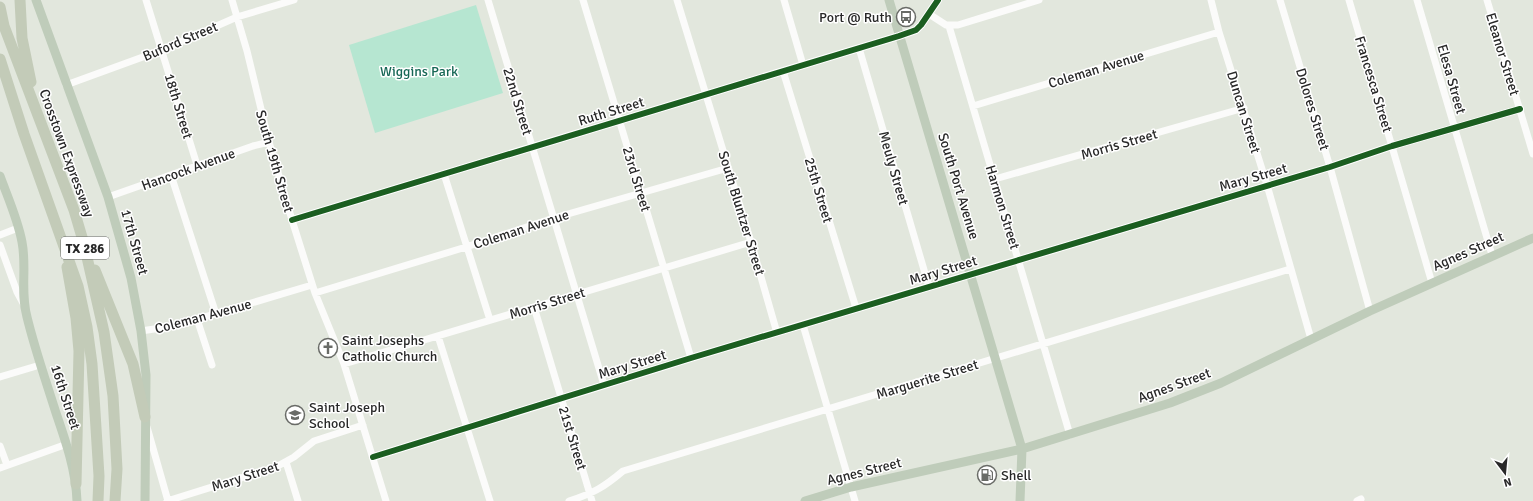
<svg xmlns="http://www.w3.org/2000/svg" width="1533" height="501" font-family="Signika,sans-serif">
<rect width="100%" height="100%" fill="#e2e7dd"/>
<path fill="#b6e6d1" d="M476,5L503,93L375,133L349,45Z"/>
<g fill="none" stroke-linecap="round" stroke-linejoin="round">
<path stroke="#fbfbfa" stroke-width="7" d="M146,0L197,165
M232,0L247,51L269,142L292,220L315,293L344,364L386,501
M488,0L604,385
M583,0L691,358
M677,0L751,242L777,333
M784,0L803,65
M1211,0L1219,32L1267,185L1311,339
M1280,0L1330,167L1370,311
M1349,0L1432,283
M1417,0L1492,255
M1487,0L1533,154
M929,14L946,25H958L1039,0
M949,26L1070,435
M859,48L929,287
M783,71L856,308
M66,85L162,50L237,17L294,0
M973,106L1219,32
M444,174L490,320
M171,175L216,314
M995,179L1244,108
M108,197L253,146L269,142
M292,220L899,36L916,30L921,25L938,0
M0,235L18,228
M0,245L17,292L23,303
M315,293L466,247L554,218L728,168
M534,307L592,501
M197,319L212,365
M803,325L855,501
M141,331L174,326L312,285
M438,336L490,501
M344,364L751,242
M0,377L40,365
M147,427L168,501
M0,446L7,465
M373,457L691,358L1330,167L1392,146L1520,109
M286,462L298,501
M0,468L67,444
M167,501L276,467L294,457L314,441L363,425
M569,501C594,493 604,487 623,471L1290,269
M1357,501L1361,499"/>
<path stroke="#bfccba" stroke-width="9" d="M36,0L108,197L131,278L141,331L146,375L145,501
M889,0L1017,432L1022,449L1020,501
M0,176C8,198 18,220 22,242C27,267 20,292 27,317C35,350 46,381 56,413C66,442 76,471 77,501
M805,501L851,487L1022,449L1170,403L1221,383L1370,311L1533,238"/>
<path stroke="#c3cbb8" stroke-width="11" d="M20,0L22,38L31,82
M0,7L4,26L74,210L84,244L104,332L113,396L117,469L115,501
M0,59L24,134L78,286L87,327L92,364L99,476L98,501
M67,267L76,318L79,351L76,484
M95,270L133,364L145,417"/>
<defs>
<path id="cycleway" d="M292,220L899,36L916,30L921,25L938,0
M373,457L691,358L1330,167L1392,146L1520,109"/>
</defs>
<use href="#cycleway" stroke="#fff" stroke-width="8"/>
<use href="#cycleway" stroke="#1b5e20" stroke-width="6"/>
</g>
<defs>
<symbol id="bus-ring" viewBox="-11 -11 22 22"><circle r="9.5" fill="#fff" stroke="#696b67" stroke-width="1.5"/><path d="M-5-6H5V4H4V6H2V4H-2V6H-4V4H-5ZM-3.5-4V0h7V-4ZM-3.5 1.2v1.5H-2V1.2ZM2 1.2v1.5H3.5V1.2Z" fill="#696b67"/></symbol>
<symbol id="church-ring" viewBox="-11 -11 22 22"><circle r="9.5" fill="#fff" stroke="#696b67" stroke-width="1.5"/><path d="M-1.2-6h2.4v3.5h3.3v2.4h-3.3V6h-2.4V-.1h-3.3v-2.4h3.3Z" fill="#696b67"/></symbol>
<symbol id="school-ring" viewBox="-11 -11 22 22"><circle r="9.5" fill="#fff" stroke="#696b67" stroke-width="1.5"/><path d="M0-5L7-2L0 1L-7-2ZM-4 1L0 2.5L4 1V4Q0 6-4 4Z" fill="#696b67"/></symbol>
<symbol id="fuel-ring" viewBox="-11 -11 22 22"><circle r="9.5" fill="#fff" stroke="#696b67" stroke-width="1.5"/><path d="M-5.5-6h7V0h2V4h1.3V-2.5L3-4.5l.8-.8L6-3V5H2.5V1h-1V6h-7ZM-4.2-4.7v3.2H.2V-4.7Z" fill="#696b67"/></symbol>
</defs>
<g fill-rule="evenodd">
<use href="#bus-ring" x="895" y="6" width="22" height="22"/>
<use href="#church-ring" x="317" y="337" width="22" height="22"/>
<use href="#school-ring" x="284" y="404" width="22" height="22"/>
<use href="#fuel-ring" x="976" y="464" width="22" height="22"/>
</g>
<g text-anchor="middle" stroke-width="3" stroke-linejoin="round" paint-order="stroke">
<rect fill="#fff" stroke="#686868" stroke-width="1" x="61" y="237" width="48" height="22" rx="3"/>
<g font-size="13" font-weight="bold" fill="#282828">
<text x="85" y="253">TX 286</text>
</g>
<g font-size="14" fill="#282828" stroke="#fff" text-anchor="start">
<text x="892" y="22" text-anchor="end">Port @ Ruth</text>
<text x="342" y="345">Saint Josephs<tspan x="342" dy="16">Catholic Church</tspan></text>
<text x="309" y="412">Saint Joseph<tspan x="309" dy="16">School</tspan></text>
<text x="1001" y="480">Shell</text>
</g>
<g font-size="14" fill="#282828" stroke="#fff">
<text transform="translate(180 41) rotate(-23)" y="5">Buford Street</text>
<text transform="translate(1503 54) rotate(73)" y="5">Eleanor Street</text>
<text transform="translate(1096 69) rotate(-17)" y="5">Coleman Avenue</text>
<text transform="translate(1452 79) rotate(74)" y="5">Elesa Street</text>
<text transform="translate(1374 84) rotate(73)" y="5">Francesca Street</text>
<text transform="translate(518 101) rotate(73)" y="5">22nd Street</text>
<text transform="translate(179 106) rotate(73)" y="5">18th Street</text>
<text transform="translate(1313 109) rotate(73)" y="5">Dolores Street</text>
<text transform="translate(611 111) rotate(-17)" y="5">Ruth Street</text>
<text transform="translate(1244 112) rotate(73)" y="5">Duncan Street</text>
<text transform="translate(1119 144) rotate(-16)" y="5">Morris Street</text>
<text transform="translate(67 153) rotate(70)" y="5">Crosstown Expressway</text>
<text transform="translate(275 161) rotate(74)" y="5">South 19th Street</text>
<text transform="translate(894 168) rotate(74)" y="5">Meuly Street</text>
<text transform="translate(188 169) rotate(-20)" y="5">Hancock Avenue</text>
<text transform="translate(1253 177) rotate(-16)" y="5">Mary Street</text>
<text transform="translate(637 179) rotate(73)" y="5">23rd Street</text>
<text transform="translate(959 186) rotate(73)" y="5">South Port Avenue</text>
<text transform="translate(819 190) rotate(73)" y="5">25th Street</text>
<text transform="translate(1003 207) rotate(73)" y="5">Harmon Street</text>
<text transform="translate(742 213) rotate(73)" y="5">South Bluntzer Street</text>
<text transform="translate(521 229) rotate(-18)" y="5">Coleman Avenue</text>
<text transform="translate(135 242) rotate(74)" y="5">17th Street</text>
<text transform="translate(1468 251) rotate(-24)" y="5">Agnes Street</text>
<text transform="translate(943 270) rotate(-17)" y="5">Mary Street</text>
<text transform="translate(547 303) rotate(-17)" y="5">Morris Street</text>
<text transform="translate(203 316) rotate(-15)" y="5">Coleman Avenue</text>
<text transform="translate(632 364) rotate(-17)" y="5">Mary Street</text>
<text transform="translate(927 379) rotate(-17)" y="5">Marguerite Street</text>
<text transform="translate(1174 385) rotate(-20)" y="5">Agnes Street</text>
<text transform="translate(66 397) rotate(72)" y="5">16th Street</text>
<text transform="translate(573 438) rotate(73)" y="5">21st Street</text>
<text transform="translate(864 471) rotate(-14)" y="5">Agnes Street</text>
<text transform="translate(245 476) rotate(-18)" y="5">Mary Street</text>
</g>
<g font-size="14" fill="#166755" stroke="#fff">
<text x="419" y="76">Wiggins Park</text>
</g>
</g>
<g transform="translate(1505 473) rotate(164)" stroke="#ffffff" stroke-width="3" paint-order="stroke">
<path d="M0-3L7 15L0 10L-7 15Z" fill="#282828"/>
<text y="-6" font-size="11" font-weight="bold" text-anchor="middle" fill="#282828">N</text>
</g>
</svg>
